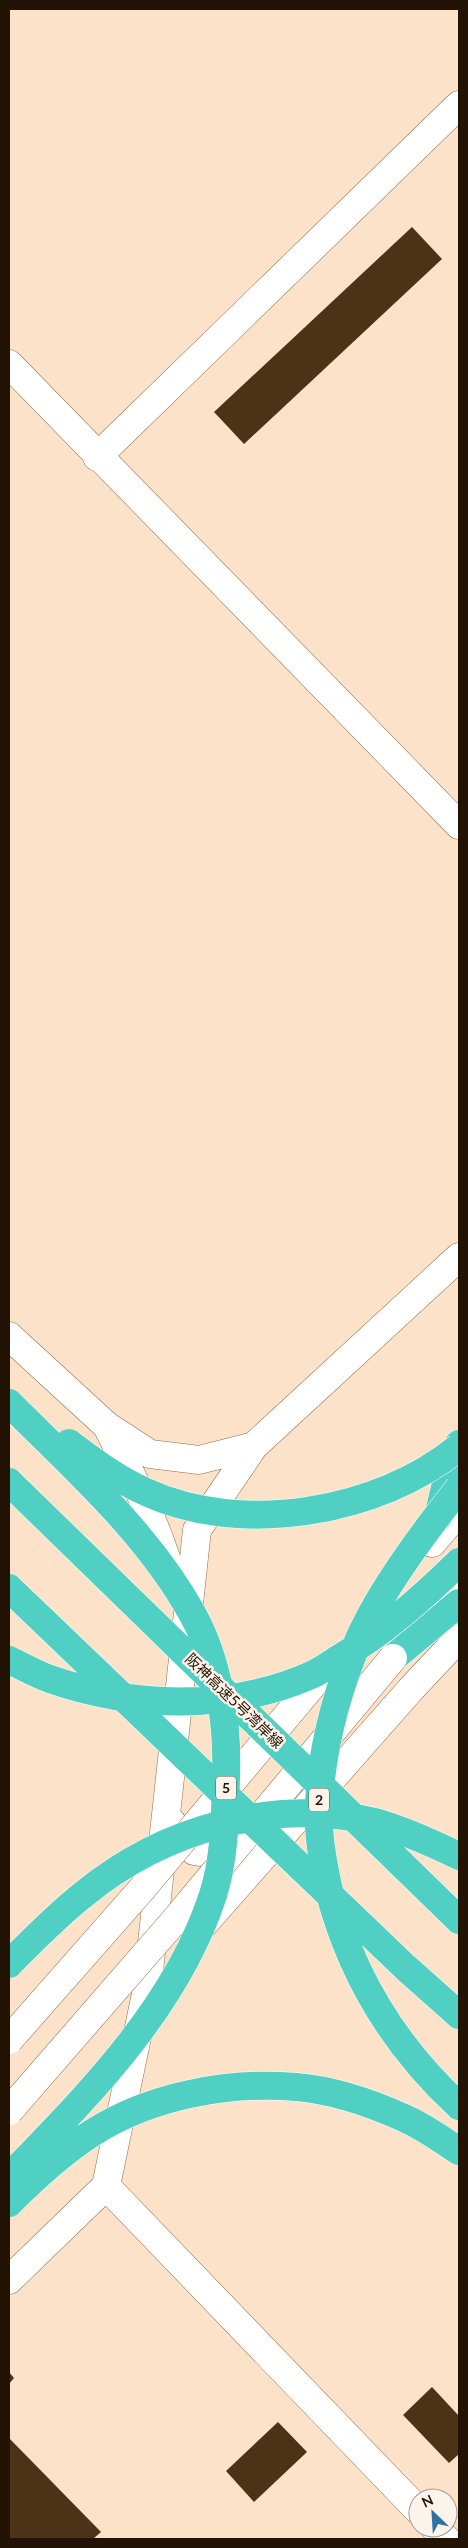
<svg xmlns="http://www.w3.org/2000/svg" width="468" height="2548" font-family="Lato,'Noto Sans JP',sans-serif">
<rect width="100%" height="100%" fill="#fce2c9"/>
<path fill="#4c3318" d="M412,227L442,259L244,444L214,412Z
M9,2372L14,2378L9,2384Z
M432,2387L459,2416V2454L449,2463L403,2415Z
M278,2422L307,2452L254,2502L226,2471Z
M9,2438L101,2532L93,2539H9Z"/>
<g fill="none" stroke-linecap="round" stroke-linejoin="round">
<defs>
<path id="minor" d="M9,364L459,825
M97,457L459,105
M9,1336L107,1426L150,1454L199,1460L254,1446L459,1257
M108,1428C133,1478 158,1526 173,1581
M432,1543L459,1512
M426,1621L459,1583
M169,1819L194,1851L237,1858L244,1854
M202,1926L411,1689L459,1638
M106,2186L418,2510
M9,2280L106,2186L147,1989L197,1530L254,1446
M435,2528L446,2539"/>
<path id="highway" d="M438,1517L448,1475L459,1444
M393,1658L459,1603"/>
</defs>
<use href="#minor" stroke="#936d46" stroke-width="29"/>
<use href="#highway" stroke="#fff" stroke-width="29"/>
<use href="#minor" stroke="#fff" stroke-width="28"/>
<use href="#highway" stroke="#4fd0c3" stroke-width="28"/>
<defs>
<path id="minor-bridge" d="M9,2040L141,1890L331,1663
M9,2111L176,1919L393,1658"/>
<path id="highway-bridge" d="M9,1403C74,1468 148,1533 193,1615C219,1662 228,1724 226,1776C225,1816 225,1857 213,1895C176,2008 89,2094 9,2177
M69,1443C93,1461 118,1480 146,1492C241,1536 379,1513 459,1447
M9,1482L459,1920
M459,1488C425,1531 381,1589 359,1639C337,1691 322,1747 319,1803C317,1831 322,1859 328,1886C349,1972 394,2046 459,2106
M9,1588L405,1967L459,2015
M9,1660C22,1666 36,1674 50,1679C133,1708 228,1711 309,1676C319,1672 329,1665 338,1659C384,1632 421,1599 459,1562
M9,1964C33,1940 57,1915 84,1894C163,1829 274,1797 375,1822C404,1830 432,1843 459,1856
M9,2203C35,2177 61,2153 92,2133C150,2096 228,2081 296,2087C332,2090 371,2103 404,2118C423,2126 442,2140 459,2151"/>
</defs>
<use href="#minor-bridge" stroke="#936d46" stroke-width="29" stroke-linecap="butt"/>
<use href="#highway-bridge" stroke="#fff" stroke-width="29" stroke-linecap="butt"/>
<use href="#minor-bridge" stroke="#fff" stroke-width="28"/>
<use href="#highway-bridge" stroke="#4fd0c3" stroke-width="28"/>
</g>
<g text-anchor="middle" stroke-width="5" stroke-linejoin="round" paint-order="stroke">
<g fill="#fcf3eb" stroke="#635649" stroke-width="1">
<rect x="216" y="1776.5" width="20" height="23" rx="4"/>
<rect x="309" y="1788.5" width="20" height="23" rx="4"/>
</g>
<g font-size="14" font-weight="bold" fill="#221304">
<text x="226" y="1793">5</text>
<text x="319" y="1805">2</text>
</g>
<g font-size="15" fill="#221304" stroke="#fcf3eb">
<text transform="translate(234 1701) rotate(44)" y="5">阪神高速5号湾岸線</text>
</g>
</g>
<rect width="468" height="2548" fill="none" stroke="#221304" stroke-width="20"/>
<g transform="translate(433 2513) rotate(335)"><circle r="24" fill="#fcf3eb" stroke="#a5998f"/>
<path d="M0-4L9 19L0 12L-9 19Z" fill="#2d71a6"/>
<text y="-8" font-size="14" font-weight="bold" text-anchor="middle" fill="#221304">N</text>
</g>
</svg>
